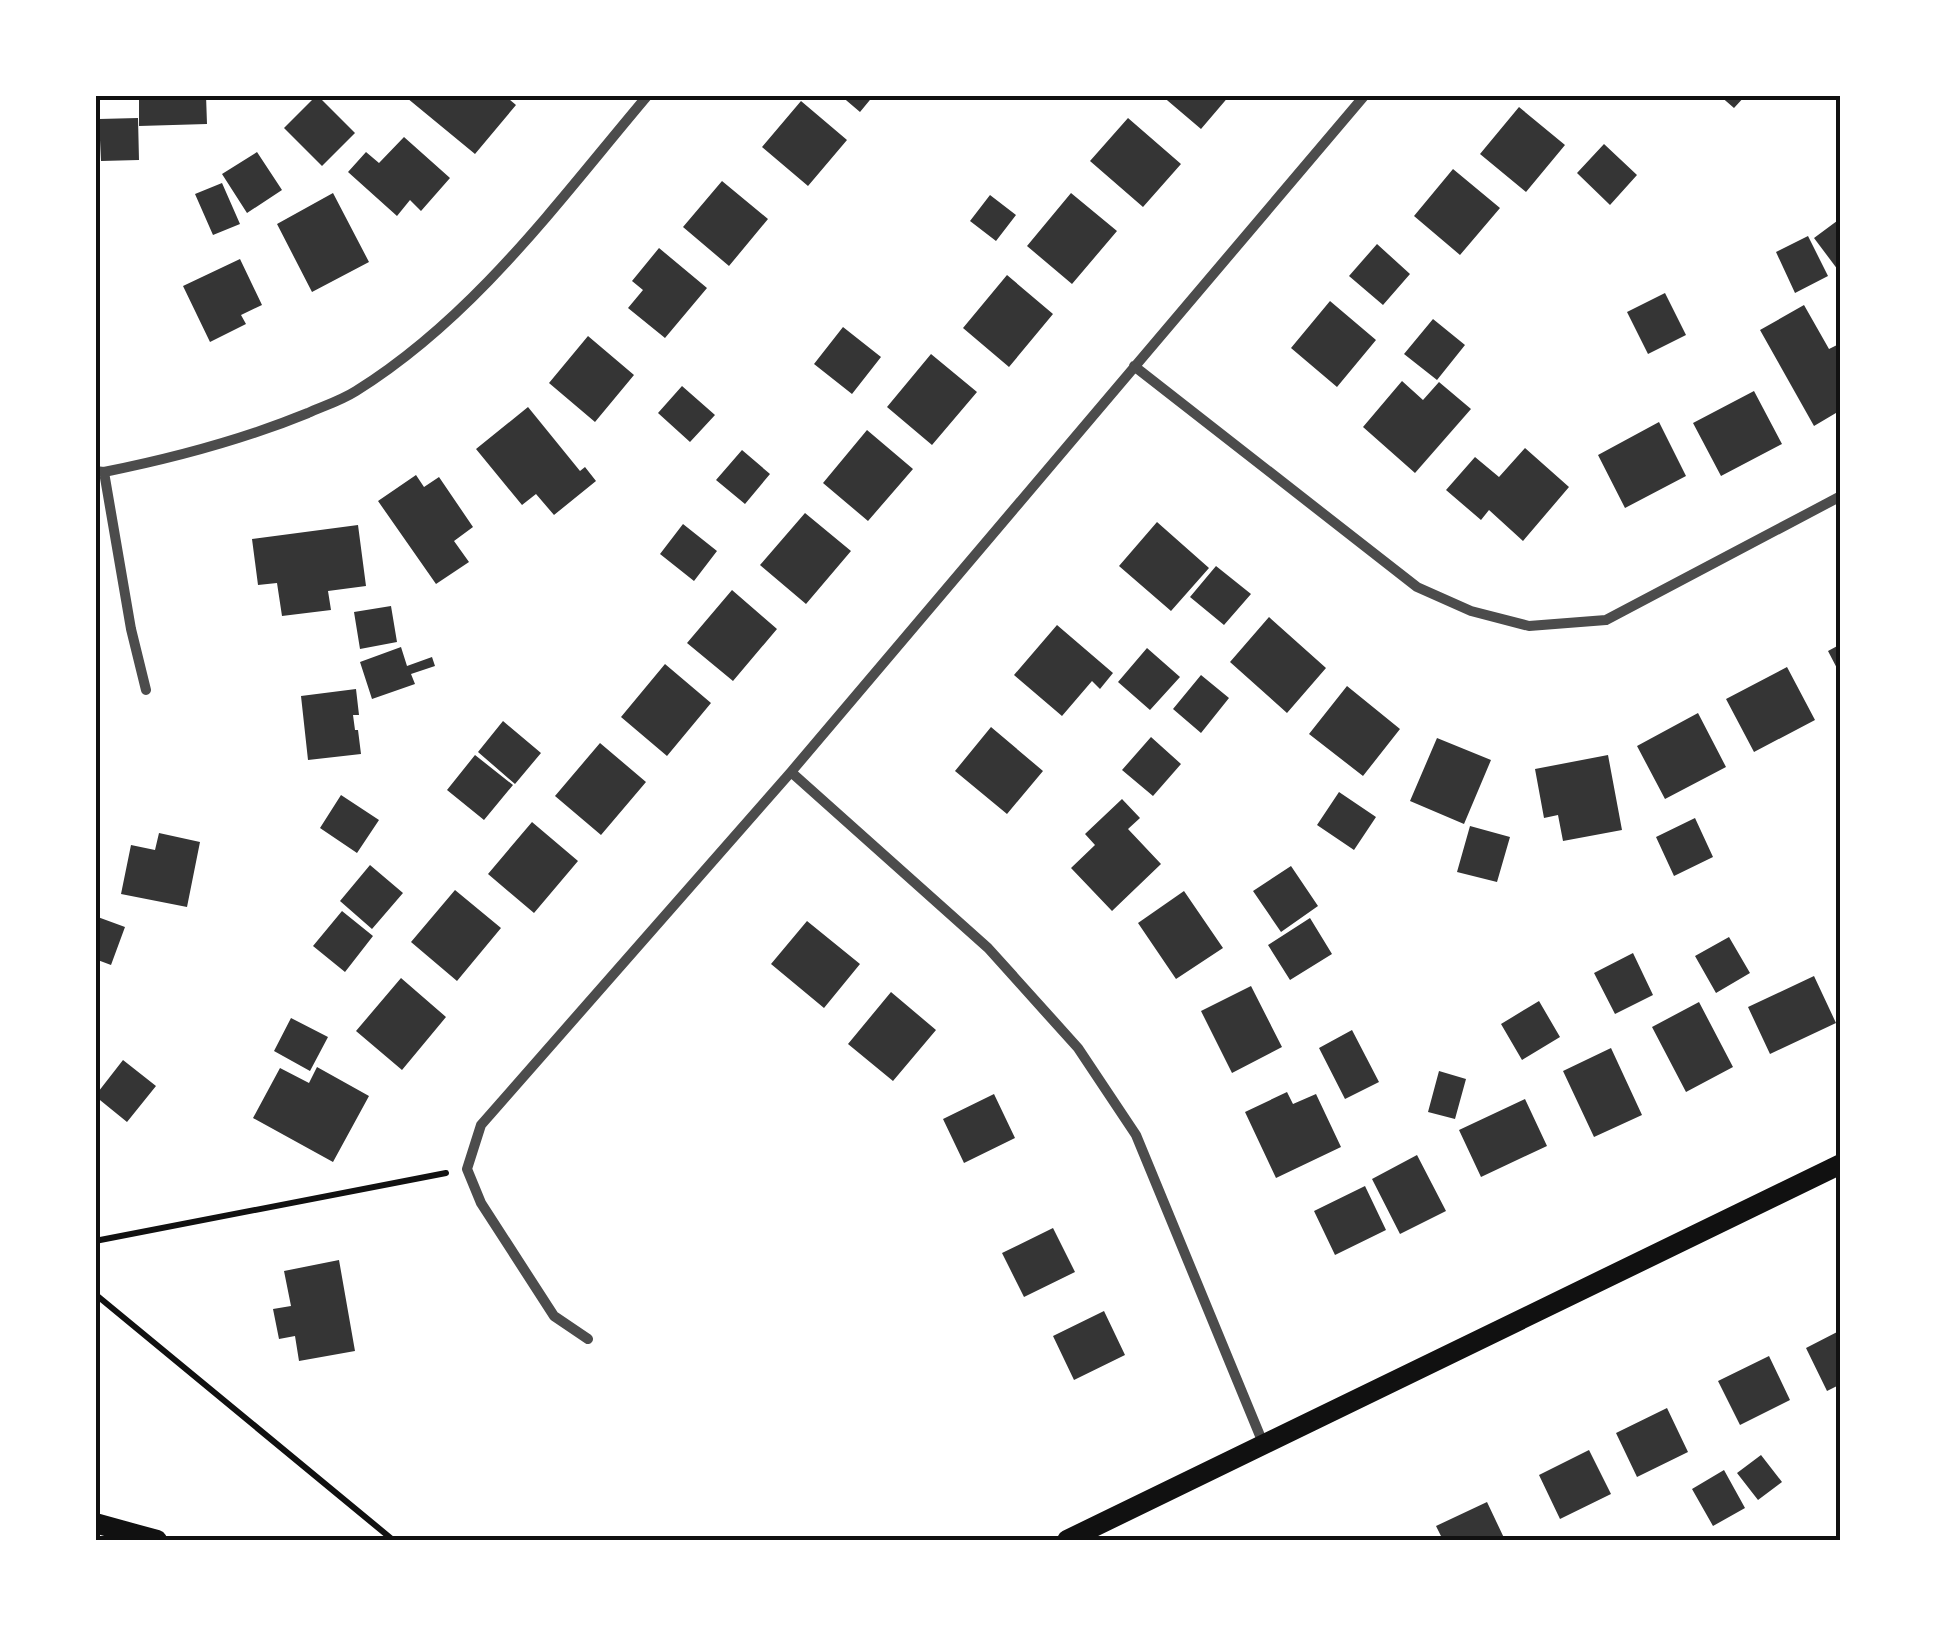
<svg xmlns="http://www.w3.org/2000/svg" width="1936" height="1635" font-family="Jost,sans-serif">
<rect width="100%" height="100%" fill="#fff"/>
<path fill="#353535" d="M129,95H206L207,124L139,126V100H129Z
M317,95L355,133L322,166L284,128Z
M410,95H504L516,105L475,154L407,98Z
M840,95H874L860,112Z
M1161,95H1230L1201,129Z
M1719,95H1746L1734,108Z
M801,101L847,140L808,186L762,147Z
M1519,107L1565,145L1526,192L1480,154Z
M138,118L139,160L101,161L99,119Z
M1128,118L1181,164L1143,207L1090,161Z
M404,137L450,178L421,211L410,200L397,216L348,172L366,152L379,163Z
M1604,144L1637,175L1610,205L1577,173Z
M257,152L282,190L247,213L222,174Z
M1453,169L1500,208L1460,255L1414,216Z
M722,181L768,219L729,266L683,227Z
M222,183L240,224L213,235L195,194Z
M333,193L369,262L312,292L277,224Z
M1071,193L1117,231L1072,284L1027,246Z
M990,195L1016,215L996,241L970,221Z
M1841,218V274L1814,238Z
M1808,236L1828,276L1795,293L1776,252Z
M1377,244L1410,274L1383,305L1349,276Z
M659,248L707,288L665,338L628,308L643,290L632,281Z
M240,259L262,305L241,315L246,324L210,342L183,286Z
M1007,275L1053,314L1009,367L963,328Z
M1665,293L1686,335L1648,354L1627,312Z
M1330,301L1376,340L1337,387L1291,348Z
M1804,305L1829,349L1841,343V410L1814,426L1760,330Z
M1433,319L1465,345L1437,380L1404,354Z
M843,327L881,357L852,394L814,364Z
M588,336L634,375L595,422L549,383Z
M931,354L977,392L932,445L887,407Z
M1402,381L1423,400L1439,382L1471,409L1415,473L1363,427Z
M682,386L715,415L690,442L658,413Z
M1754,391L1782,444L1721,476L1693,423Z
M528,407L580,471L585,467L596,481L554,515L536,494L522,505L476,449Z
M1659,422L1686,476L1625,508L1598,455Z
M867,430L913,469L868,521L823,483Z
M1525,448L1569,487L1523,541L1489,510L1481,520L1446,490L1475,457L1499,477Z
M742,450L770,474L745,504L716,480Z
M416,475L424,487L439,477L473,527L454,541L469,562L436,584L378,501Z
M805,513L851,551L806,604L760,565Z
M1157,522L1209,568L1171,611L1119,566Z
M683,524L717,551L694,581L660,554Z
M358,525L366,586L328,591L331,610L282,616L277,583L258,585L252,539Z
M1216,566L1251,594L1224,625L1190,597Z
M732,590L777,629L733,681L687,643Z
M391,606L397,642L360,649L354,612Z
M1269,617L1326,668L1287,713L1230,662Z
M1057,625L1113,673L1100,689L1092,681L1062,716L1014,675Z
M1841,644V676L1828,651Z
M401,647L407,666L432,657L435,666L411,674L415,684L372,699L360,662Z
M1147,648L1180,677L1150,710L1118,682Z
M665,664L711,703L667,756L621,717Z
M1787,667L1815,720L1754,752L1726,699Z
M1201,675L1229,698L1201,733L1173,709Z
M1347,686L1400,729L1363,776L1309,734Z
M356,689L359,715H353L355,730H358L361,754L308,760L301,696Z
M1698,713L1726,767L1665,799L1637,746Z
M503,721L541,753L515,784L478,752Z
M991,727L1043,771L1007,814L955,771Z
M1151,737L1181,764L1153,796L1122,770Z
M1437,738L1491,760L1464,824L1410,801Z
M600,743L646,782L601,835L555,796Z
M475,755L513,785L484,820L447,790Z
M1608,755L1622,830L1563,841L1558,815L1544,818L1535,769Z
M1339,792L1376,817L1354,850L1317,825Z
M341,795L379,820L357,853L320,828Z
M1122,799L1140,818L1128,829L1161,864L1112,911L1071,868L1095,845L1085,834Z
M1695,818L1713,857L1674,876L1656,837Z
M532,822L578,861L534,913L488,874Z
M1470,826L1510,837L1497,882L1457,872Z
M159,833L200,842L187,907L121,894L131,845L155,850Z
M370,865L403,893L372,929L340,901Z
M1291,866L1318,906L1281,932L1253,891Z
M455,890L501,928L457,981L411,942Z
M1184,891L1223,948L1176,979L1138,923Z
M342,911L373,936L345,972L313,946Z
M95,916L125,927L111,965L95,959Z
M1310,918L1332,954L1290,980L1268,945Z
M807,921L860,964L824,1008L771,964Z
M1729,937L1750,973L1716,993L1695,956Z
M1633,953L1653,995L1615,1014L1594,973Z
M1814,976L1836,1023L1770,1054L1748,1007Z
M401,978L446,1017L402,1070L356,1031Z
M1251,986L1282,1047L1232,1073L1201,1011Z
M891,992L936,1030L893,1081L848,1044Z
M1539,1001L1560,1037L1522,1060L1501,1024Z
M1699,1002L1733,1067L1686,1092L1652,1027Z
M291,1018L328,1037L310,1071L274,1051Z
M1352,1030L1379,1082L1345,1099L1319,1048Z
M1611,1048L1642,1115L1594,1137L1563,1071Z
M123,1060L156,1086L127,1122L95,1096Z
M317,1067L369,1096L333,1162L253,1118L280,1068L309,1083Z
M1439,1071L1466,1079L1455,1119L1428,1112Z
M1287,1092L1293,1104L1316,1094L1341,1147L1276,1178L1245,1112Z
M994,1094L1015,1138L964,1163L943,1119Z
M1525,1099L1547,1146L1481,1177L1459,1130Z
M1417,1155L1446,1211L1400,1234L1372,1179Z
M1365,1186L1386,1230L1335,1255L1314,1211Z
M1053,1228L1075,1272L1024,1297L1002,1253Z
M339,1260L355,1351L299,1361L295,1336L279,1339L273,1309L291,1306L284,1271Z
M1104,1311L1125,1355L1074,1380L1053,1336Z
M1841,1330V1384L1827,1391L1806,1348Z
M1769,1356L1790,1400L1740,1425L1718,1381Z
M1667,1408L1688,1452L1637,1477L1616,1433Z
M1589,1450L1611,1494L1560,1519L1539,1475Z
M1761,1455L1782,1482L1758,1500L1737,1473Z
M1724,1470L1745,1508L1713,1526L1692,1489Z
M1487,1502L1505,1540H1443L1436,1526Z"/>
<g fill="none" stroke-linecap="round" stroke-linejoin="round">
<path stroke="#111" stroke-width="6" d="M95,1241L446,1173
M95,1294L393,1540"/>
<path stroke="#4c4c4c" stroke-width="10" d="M1134,366L1417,587L1471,611L1529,626L1606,620L1841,496
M95,471L104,472C174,458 242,440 308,413C324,406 342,400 356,391C475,317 559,200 648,95
M104,472L131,629L146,690
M791,772L988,948L1078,1048L1136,1135L1263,1443
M588,1339L554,1316L481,1203L467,1169L481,1125L791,772L1365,95"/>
<path stroke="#111" stroke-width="20" d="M95,1523L157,1540
M1067,1540L1841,1164"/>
</g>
<rect width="1936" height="1635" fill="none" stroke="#ffffff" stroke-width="195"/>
<rect x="98" y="98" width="1740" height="1440" fill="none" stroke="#111" stroke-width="4"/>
</svg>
